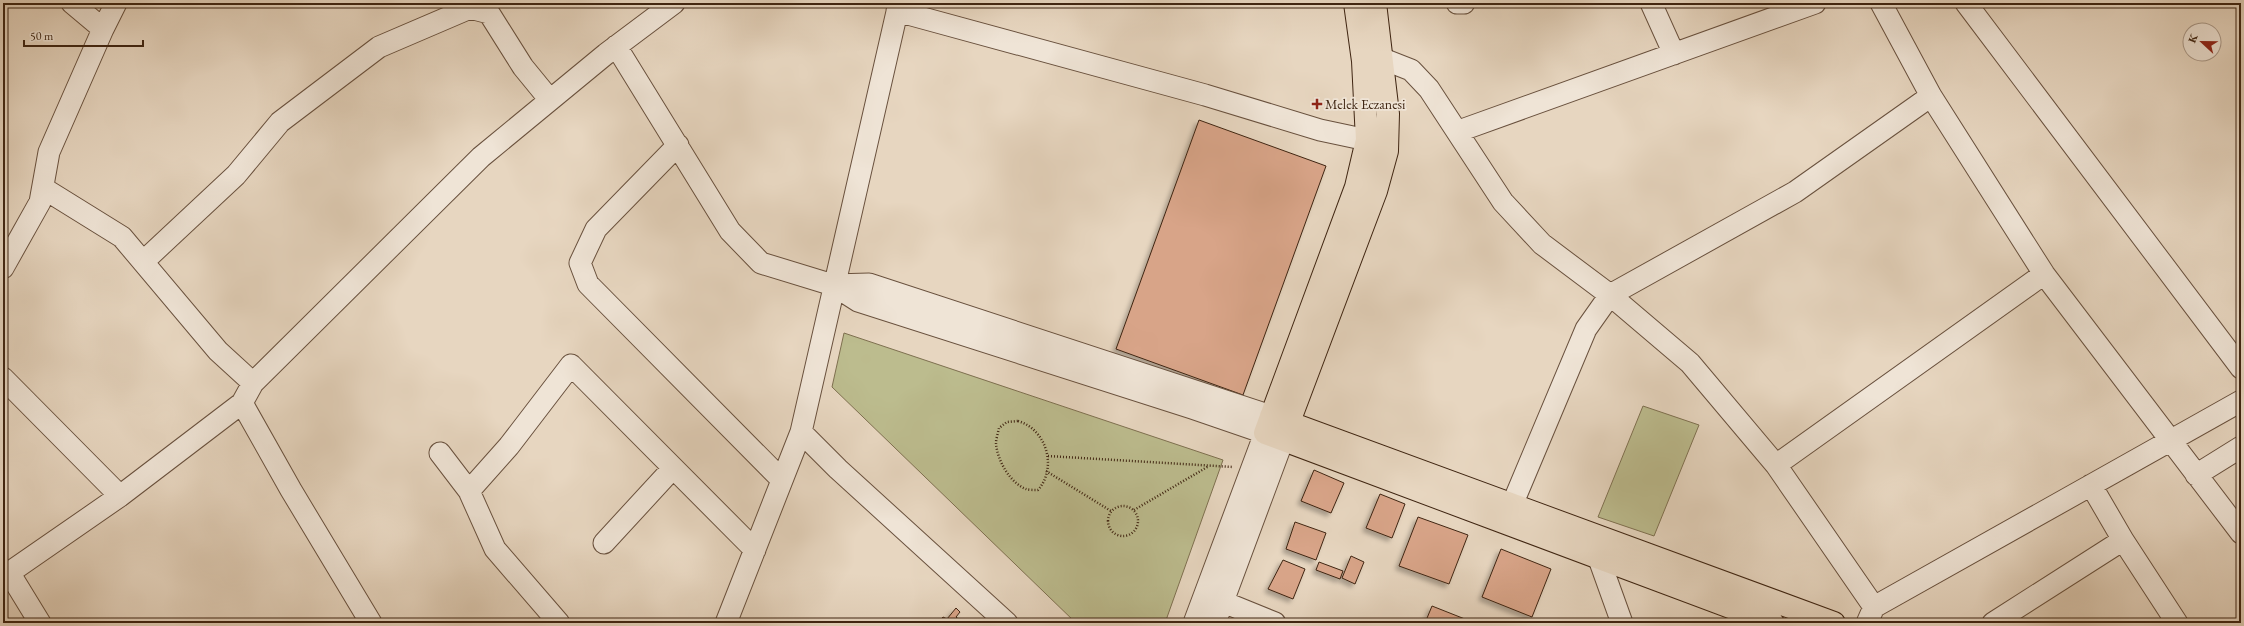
<svg xmlns="http://www.w3.org/2000/svg" width="2244" height="626" font-family="'EB Garamond',serif">
<defs>
<filter id="shadow"><feDropShadow dx="-3.5" dy="3.5" stdDeviation="2" flood-color="#0004"/></filter>
</defs>
<rect width="100%" height="100%" fill="#e7d6c0"/>
<filter id="stains"><feTurbulence type="fractalNoise" baseFrequency=".005" numOctaves="4"/><feColorMatrix values="0 0 0 0 .2 0 0 0 0 .09 0 0 0 0 .02 0 0 0 .5 -.17"/></filter>
<radialGradient id="worn" r=".72"><stop offset=".6" stop-color="#630" stop-opacity="0"/><stop offset="1" stop-color="#630" stop-opacity=".3"/></radialGradient>
<path fill="#bcbc8e" stroke="#7e7050" d="M844,333L1223,460L1165,623H1076L832,387Z
M1643,406L1699,425L1654,536L1598,517Z"/>
<path fill="#d8a488" stroke="#3f2512" filter="url(#shadow)" d="M1199,120L1326,166L1243,395L1116,349Z
M1314,470L1344,483L1331,513L1301,501Z
M1380,494L1405,504L1392,538L1366,528Z
M1418,517L1468,535L1449,584L1399,566Z
M1295,522L1326,533L1316,560L1286,549Z
M1501,549L1551,569L1532,617L1482,597Z
M1351,556L1364,562L1355,584L1342,578Z
M1283,560L1305,569L1293,599L1268,589Z
M1319,562L1343,571L1340,579L1316,570Z
M1432,606L1475,623H1425Z
M956,608L960,612L956,617L963,623H938L943,617L947,619Z"/>
<g fill="none" stroke-linecap="round" stroke-linejoin="round">
<defs>
<path id="minor" d="M72,3L103,29
M1457,3H1464
M1651,3L1674,54
M1881,3L1931,96L2044,274L2241,533
M1966,3L2241,368
M897,11L1205,95L1320,130L1367,140
M616,46L730,231L761,263L833,285L858,301L1192,408L1265,433L1194,623
M1366,61L1383,59L1411,70L1429,89L1503,202L1542,244L1610,295L1690,363L1776,465L1874,607
M1459,131L1815,3
M678,145L596,229L580,263L588,284L782,480
M43,188L122,237L218,351L253,383
M144,261L236,175L280,122L379,47L470,8L489,13L523,67L550,100
M3,268L40,202L49,152L103,29L116,3
M833,285L869,284L1271,416
M3,378L120,496
M242,403L291,490L371,623
M801,432L838,469L1007,623
M440,453L469,491L495,549L559,623
M1776,465L2044,274
M2196,475L2241,447
M469,491L509,446L571,365L755,550
M1512,505L1586,329L1610,295L1795,192L1931,96
M2123,540L2177,623
M604,543L673,468
M1598,544L1599,559L1622,623
M10,574L40,623
M3,577L120,496L242,403L253,383L481,157L606,54L674,3
M1211,597L1275,623
M726,623L801,432L899,3
M1215,623L1283,440
M1867,623L1874,607L2241,401
M1993,623L2123,540L2091,485"/>
<path id="major" d="M1355,3L1363,61L1367,140L1356,187L1265,433L1773,623
M1271,416L1834,623
M1284,435L1376,191L1387,151L1388,114L1375,3"/>
</defs>
<use href="#minor" stroke="#69513e" stroke-width="23"/>
<use href="#major" stroke="#3f2512" stroke-width="24"/>
<path stroke="#3f2512" stroke-width="2.5" stroke-dasharray="1 2" stroke-linecap="butt" d="M1018,421C1046,429 1058,467 1038,490C1034,490 1029,490 1026,489C1010,483 997,460 996,443C996,439 998,433 999,428L1007,422Z
M1048,456L1233,467
M1046,471L1111,511
M1108 521a15 15 0 1 1 30 0a15 15 0 1 1-30 0Z
M1134,510L1209,466"/>
<use href="#minor" stroke="#efe4d6" stroke-width="21"/>
<use href="#major" stroke="#e7d6c0" stroke-width="22"/>
</g>
<path fill="#8f2418" stroke="#efe4d6" stroke-width="1.5" d="M1315 98h4v4h4v4h-4v4h-4v-4h-4v-4h4z"/>
<g text-anchor="middle" stroke-width="3.5" stroke-linejoin="round" paint-order="stroke">
<g font-size="14" fill="#3f2512" stroke="#efe4d6" text-anchor="start">
<text x="1325" y="109">Melek Eczanesi</text>
</g>
</g>
<rect width="2244" height="626" fill="none" stroke="#e7d6c0" stroke-width="16"/>
<rect x="4" y="4" width="2236" height="618" fill="none" stroke="#3f2512" stroke-width="2"/>
<rect x="8" y="8" width="2228" height="610" fill="none" stroke="#3f2512"/>
<g transform="translate(2202 42) rotate(292)"><circle r="19" fill="#efe4d6" stroke="#a99888"/>
<path d="M0-3L7 15L0 10L-7 15Z" fill="#8f2418"/>
<text y="-6" font-size="11" font-weight="bold" text-anchor="middle" fill="#3f2512">K</text>
</g>
<path d="M24 40v6h119v-6" fill="none" stroke="#3f2512" stroke-width="2"/>
<text x="30" y="40" font-size="12" fill="#3f2512" stroke="#efe4d6" stroke-width="3" paint-order="stroke">50 m</text>
<rect width="100%" height="100%" filter="url(#stains)"/>
<rect width="100%" height="100%" fill="url(#worn)"/>
</svg>
